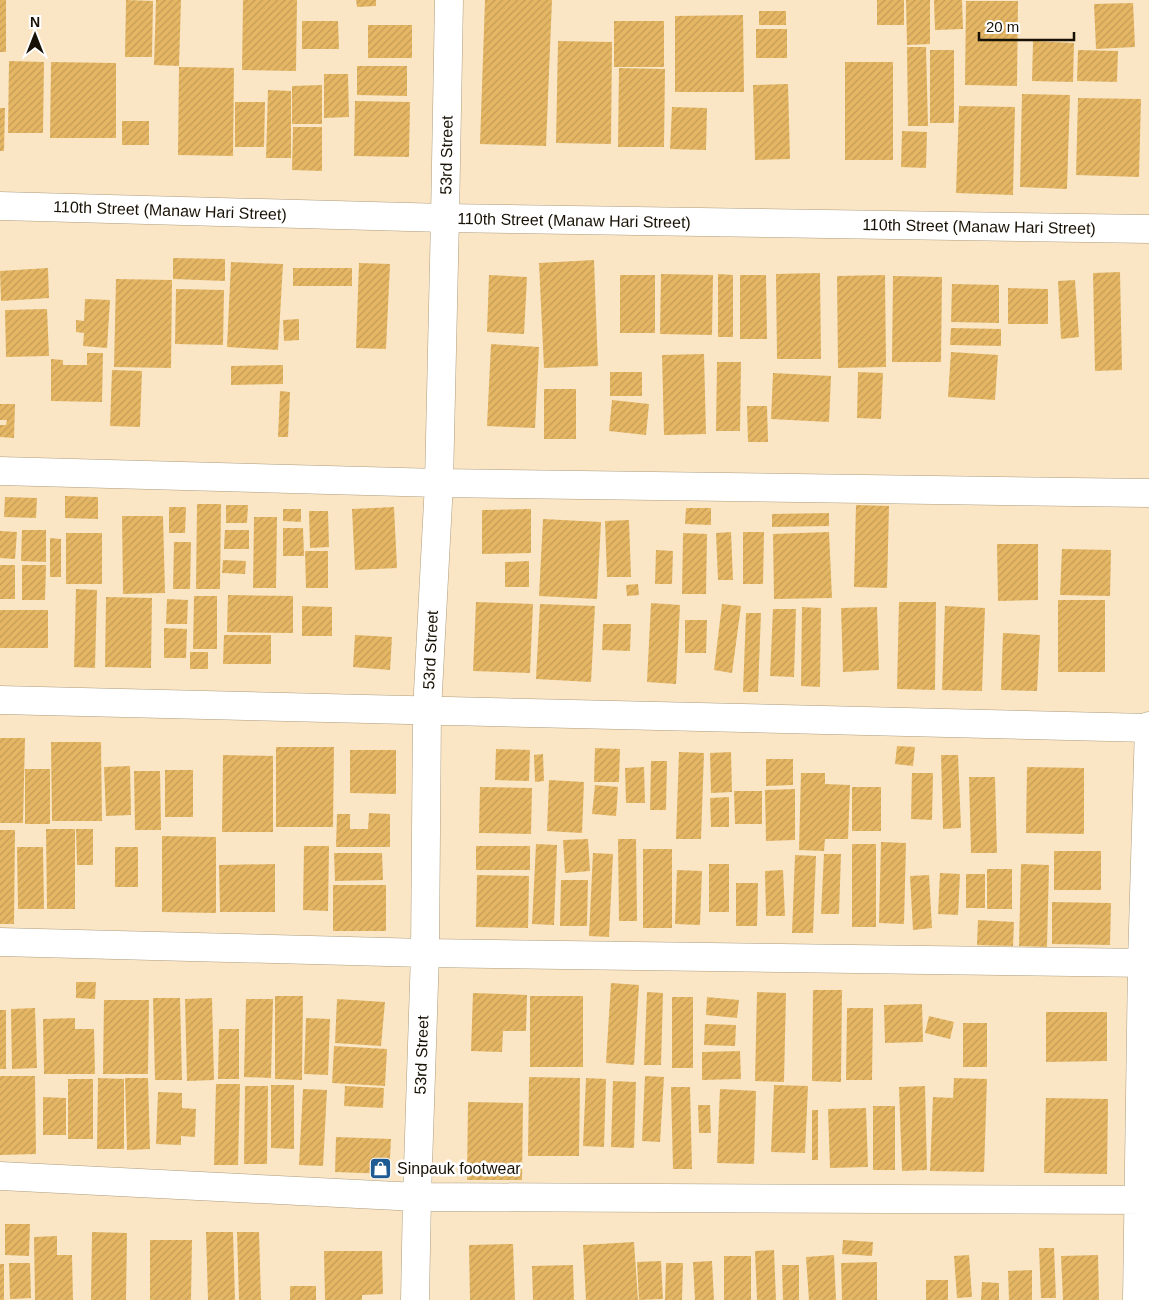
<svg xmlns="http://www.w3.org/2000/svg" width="1149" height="1300" font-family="Helvetica,sans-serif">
<defs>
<pattern id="building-hatch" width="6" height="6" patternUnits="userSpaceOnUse" patternTransform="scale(1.25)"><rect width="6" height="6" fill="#e5b765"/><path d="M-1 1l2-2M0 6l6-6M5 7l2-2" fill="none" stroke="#c49c56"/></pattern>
</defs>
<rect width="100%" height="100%" fill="#fae6c5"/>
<path fill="url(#building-hatch)" d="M0,0H6V52H0Z
M126,0L153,1L152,57H125Z
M156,0H181L179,66L154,65Z
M243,0H297L296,71L242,70Z
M356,0H376V6L357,7Z
M485,0H552L546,146L480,144Z
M877,0H904V25H877Z
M906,0H930V44L907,45Z
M934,0H962L963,29L935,30Z
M966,1H1018L1017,86L965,85Z
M1133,3L1135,47L1096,49L1094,4Z
M759,11H786V25H759Z
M743,15L744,92H675V16Z
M302,21H338L339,49H302Z
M614,21H664V67H614Z
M368,25H412V58H368Z
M756,29H787V58H756Z
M558,41L612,42L611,144L556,143Z
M1033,41L1074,43L1073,82L1032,81Z
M907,47H926L928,126H908Z
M930,50H954V123H930Z
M1078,50L1118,51L1117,82L1077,81Z
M9,61L44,62L43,133H8Z
M51,62L116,63V138H50Z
M845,62H893V160H845Z
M357,66H407V96L357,95Z
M179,67L234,68L233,156L178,155Z
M619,68L665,69L664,147H618Z
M324,74H348L349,117L324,118Z
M788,84L790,159L755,160L753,85Z
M322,85V124H292V86Z
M268,90L291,91V158H266Z
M1022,94L1070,95L1067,189L1020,187Z
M1078,98L1141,99L1139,177L1076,175Z
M355,101L410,102L409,157L354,156Z
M235,102H265L264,147H235Z
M959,106L1015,107L1013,195L956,193Z
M672,107L707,108L706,150L670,149Z
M0,108H5L4,151H0Z
M122,121H149V145H122Z
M293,127H322V171L292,170Z
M902,131L927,132L926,168L901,167Z
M173,258L225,259V281L173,279Z
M594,260L598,366L544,368L539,263Z
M231,262L283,264L278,350L227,347Z
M359,263L390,264L386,349L356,348Z
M48,268L49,298L1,301L0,271Z
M293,268H352V286H293Z
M1120,272L1122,370L1095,371L1093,273Z
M820,273L821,359H777L776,274Z
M661,274L713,275L712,335L660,334Z
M718,274L733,275V337H718Z
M489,275L527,277L524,334L487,332Z
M620,275H655V333H620Z
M740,275H766L767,339H740Z
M885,275L886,367L838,368L837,276Z
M893,276L942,277L941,362H892Z
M116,279L172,280L171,368L114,367Z
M1075,280L1079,337L1061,339L1058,281Z
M952,284L999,285V323L951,322Z
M1008,288L1048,289V324H1008Z
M176,289L224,290L223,345L175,344Z
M85,299L110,300L107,348L83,346L84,333L76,332V320L84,321Z
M47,309L49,356L6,357L5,310Z
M299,319V340L284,341L283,320Z
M951,328L1001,329V346L950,345Z
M491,344L539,347L535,428L487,426Z
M951,352L998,355L995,400L948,397Z
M87,353H103L102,402L51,401V359L63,360V365H87Z
M704,354L706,434L664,435L662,355Z
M717,362H741L740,431H716Z
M283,365V384L231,385V366Z
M112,370L142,371L140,427L110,426Z
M610,372H642V396H610Z
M858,372L883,373L881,419L857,418Z
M773,373L831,376L829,422L771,419Z
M544,389H576V439H544Z
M280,391L290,392L288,437H278Z
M612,400L649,404L646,435L609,431Z
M0,404H15L14,438L0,437V425H6L7,420H0Z
M747,406H767L768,442H748Z
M65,496L98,497V519L65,518Z
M5,497L37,498L36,518L4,517Z
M197,504H221L220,589H196Z
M226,505H248L247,523H226Z
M856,505L889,506L887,588L854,587Z
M169,507H186L185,533H169Z
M394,507L397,568L355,570L352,509Z
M686,508H711V525L685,524Z
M283,509H301V522L283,521Z
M531,509V553L482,554V510Z
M309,511H328L329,547L310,548Z
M829,513V526L772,527V514Z
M122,516H163L165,593L123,594Z
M254,517H277L276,588H253Z
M543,519L601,522L597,599L539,596Z
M629,520L631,577H607L605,521Z
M283,528H303L304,556H283Z
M22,530H46V562L21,561Z
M225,530H249V549H224Z
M0,531L17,532L15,559L0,558Z
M731,532L733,580H718L716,533Z
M743,532H764L763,584H743Z
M829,532L832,598L774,599L773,534Z
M66,533H102V584H66Z
M683,533L707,534L706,594H682Z
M50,538L61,539V577H50Z
M174,542H191L190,589H173Z
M997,544H1038V600L998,601Z
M1062,549L1111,550L1110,596L1060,595Z
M656,550L673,551L672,584H655Z
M305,551H328V588H306Z
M223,560L246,561L245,574L222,573Z
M529,561V587H505V562Z
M0,565H15V599H0Z
M22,565H46L45,600H22Z
M638,584L639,595L627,596L626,585Z
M76,589L97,590L95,668L74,667Z
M228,595L293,596V633L227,632Z
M194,596H217V649H193Z
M106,597L152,598L151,668L105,667Z
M167,599L188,600L187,624H166Z
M1058,600H1105V672H1058Z
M476,602L533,604L530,673L473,671Z
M899,602H936L935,690L897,689Z
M651,603L680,605L676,684L647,682Z
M540,604L595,606L591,682L536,679Z
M722,604L741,606L732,673L714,670Z
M302,606L332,607V636H302Z
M945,606L985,608L982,691L942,690Z
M802,607L821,608L820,687L801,686Z
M877,607L879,670L843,672L841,608Z
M773,609H796L794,677L770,676Z
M0,610H48V648H0Z
M746,613H761L758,692H743Z
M685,620H707L706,653H685Z
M603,624H631L630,651L602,650Z
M164,628L187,629L186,658H164Z
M1003,633L1040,635L1037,691L1001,690Z
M224,635H271V664H223Z
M355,635L392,637L390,670L353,667Z
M190,652H208V669H190Z
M0,738H25L23,823H0Z
M51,742H101L102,821H52Z
M897,746L915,747L913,766L895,764Z
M276,747H334L333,827H276Z
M595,748L620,749L619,782H594Z
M496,749L530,750L529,781L495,780Z
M350,750H396V794L350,793Z
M679,752L704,753L701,839H676Z
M731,752L732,792L711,793L710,753Z
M543,754L544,781L535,782L534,755Z
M223,755L273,756V832H222Z
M941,755H958L961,828L943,829Z
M766,759H793V785L766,786Z
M651,761H667L666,810H650Z
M130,766L131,815L106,816L104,767Z
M644,767L645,803H626L625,768Z
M1027,767L1084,768V834L1026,833Z
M25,769H50V824H25Z
M165,770H193V817H165Z
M134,771H160L161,830H135Z
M801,773H825V784L850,785L848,839H825L824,851L799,850Z
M912,773H933L932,820L911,819Z
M969,777H995L997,853H971Z
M549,780L584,782L582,833L547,831Z
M595,785L618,787L616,816L592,814Z
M480,787L532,788L531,834L479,833Z
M852,787H881V831H852Z
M795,789V840L766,841L765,790Z
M734,791H762V824H735Z
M729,797V827H711L710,798Z
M369,813L390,814V847H336L337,814H350V829H368Z
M46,829H75V909H47Z
M76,829H93V865H77Z
M0,830H15L14,924H0Z
M162,836L216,837V913L162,912Z
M588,839L590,871L565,873L563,840Z
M618,839H636L637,921H619Z
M881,842L906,843L904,924L879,923Z
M536,844L557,845L554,925L532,924Z
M852,844H876V927H852Z
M304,846H329L328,911L303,910Z
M476,846H530V870H476Z
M17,847H43L44,909H18Z
M115,847H138V887H115Z
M643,849H672V928H643Z
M1054,851H1101V890H1054Z
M334,853H382L383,880L335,881Z
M593,853L613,854L609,937L589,936Z
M824,854H841L839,914H821Z
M795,855L816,856L813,933H792Z
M275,864V912H220L219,865Z
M709,864H729V912H709Z
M1021,864L1049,865L1047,947L1019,946Z
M987,869H1012V909H987Z
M677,870L702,871L700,925L675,924Z
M783,870L785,916H766L765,871Z
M940,873L960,874L958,915L938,914Z
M966,874H985V908H966Z
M477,875L529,876L528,928L476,927Z
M929,875L932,928L913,930L910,876Z
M561,880H588L587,926H560Z
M736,883H758L757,926H736Z
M333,885H386V931H333Z
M1052,902L1111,903L1110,945L1052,944Z
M978,920L1014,922L1013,946L977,945Z
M76,982H96L95,999L76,998Z
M611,983L639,985L634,1065L606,1063Z
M813,990H842L841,1082L812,1081Z
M647,992L663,993L661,1065H644Z
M757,992L786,993L784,1082L755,1081Z
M473,993L527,995L526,1031H503L502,1052L471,1051Z
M275,996H303L302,1080L275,1079Z
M530,996H583V1067H530Z
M672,997H693V1068H672Z
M707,997L739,1000L737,1018L706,1015Z
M153,998H180L182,1080H155Z
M212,998L214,1080L187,1081L185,999Z
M246,999H273L271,1078L244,1077Z
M337,999L385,1002L381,1046L335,1043Z
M104,1000H149L148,1074H103Z
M922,1004L923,1042L885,1043L884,1005Z
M35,1008L37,1068L12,1069L11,1009Z
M847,1008H873L872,1080H846Z
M0,1010H6V1069H0Z
M1046,1012H1107V1061L1046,1062Z
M929,1016L954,1022L950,1039L925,1033Z
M75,1018V1029H94L95,1074H44L43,1019Z
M306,1018L330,1019L328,1075L304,1074Z
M963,1023H987V1067H963Z
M705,1024L736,1025L735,1046L704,1045Z
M219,1029H239V1079H218Z
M334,1046L387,1049L385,1086L332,1083Z
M740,1051L741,1079L702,1080V1052Z
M0,1076H35L36,1154L0,1155Z
M645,1076L664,1077L660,1142L642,1141Z
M529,1077L580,1078L579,1156H528Z
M98,1078L124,1079V1149H97Z
M125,1078H148L150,1149L127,1150Z
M586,1078L606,1079L604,1147L583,1146Z
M954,1078L987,1079L984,1172L930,1171L933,1097L953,1098Z
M68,1079H93V1139H68Z
M613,1081L636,1082L634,1148L611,1147Z
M216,1084H240L238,1165H214Z
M271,1085H294V1149L271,1148Z
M774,1085L808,1086L805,1153L771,1152Z
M245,1086H268L267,1164H244Z
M345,1086L384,1088L383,1108L344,1106Z
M925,1086L927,1170L902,1171L899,1087Z
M671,1087H690L692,1169H673Z
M303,1089L327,1090L323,1166L299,1165Z
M720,1089L756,1091L754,1164L717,1163Z
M158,1092L182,1093V1108L196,1109L195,1137L181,1136V1145L156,1144Z
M43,1097L66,1098V1135H43Z
M1046,1098L1108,1099L1107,1174L1044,1173Z
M468,1102L523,1103L522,1180H467Z
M698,1105H710L711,1133H699Z
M873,1106H895V1170H873Z
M866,1108L868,1167L830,1168L828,1109Z
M812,1110H818V1160H812Z
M336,1137L391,1139L389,1174L335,1172Z
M5,1224H30L29,1256L5,1255Z
M92,1232L127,1233L126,1300H91Z
M206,1232H233L235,1300H208Z
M237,1232H259L261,1300H239Z
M57,1236V1255H72L73,1300H35L34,1237Z
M150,1240H192L191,1300H150Z
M843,1240L873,1242L872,1256L842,1254Z
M634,1242L638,1300H586L583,1245Z
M513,1244L515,1300H470L469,1245Z
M1039,1248H1054L1056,1298H1041Z
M774,1250L776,1300H757L755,1251Z
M324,1251H382L383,1294L362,1295V1300H325Z
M834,1255L836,1300H809L806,1257Z
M969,1255L972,1297L957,1298L954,1256Z
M1098,1255L1099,1300H1063L1061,1256Z
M724,1256H751V1300H724Z
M661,1261L663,1299L639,1300L637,1262Z
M712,1261L714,1300H695L693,1262Z
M877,1262V1300H842L841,1263Z
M9,1263H30L31,1298L10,1299Z
M666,1263H683L682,1300H665Z
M0,1264H4V1300H0Z
M573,1265L574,1300H533L532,1266Z
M782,1265H799V1300H783Z
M1032,1270V1300H1009L1008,1271Z
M926,1280H948V1300H926Z
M982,1282L999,1283V1300H981Z
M290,1286H316V1300H290Z"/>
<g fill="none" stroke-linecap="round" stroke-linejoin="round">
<defs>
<path id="street" d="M0,471L439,483L1149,493
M0,700L1149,728
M0,942L425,953L1149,963
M0,1176L417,1197L1149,1200
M415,1300L417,1197L425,953L427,711L439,483L445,218L449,0
M1137,1300L1142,963L1149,726"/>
<path id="secondary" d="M0,206L445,218L1149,229"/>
</defs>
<use href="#street" stroke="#ae9c7c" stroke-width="29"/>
<use href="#secondary" stroke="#ae9c7c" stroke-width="29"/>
<use href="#street" stroke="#fff" stroke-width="28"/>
<use href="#secondary" stroke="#fff" stroke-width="28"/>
</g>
<defs>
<symbol id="shop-square" viewBox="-11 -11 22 22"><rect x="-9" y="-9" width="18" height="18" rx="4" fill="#1e5b92" stroke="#fff"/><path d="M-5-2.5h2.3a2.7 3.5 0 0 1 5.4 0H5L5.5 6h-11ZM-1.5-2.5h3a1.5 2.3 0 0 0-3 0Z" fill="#fff"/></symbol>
</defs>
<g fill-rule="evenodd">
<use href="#shop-square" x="368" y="1156" width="25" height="25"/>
</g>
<g text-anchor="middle" stroke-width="5" stroke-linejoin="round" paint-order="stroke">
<g font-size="16" fill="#181105" stroke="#fff">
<text transform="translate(446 155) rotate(-89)" y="6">53rd Street</text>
<text transform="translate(170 210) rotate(2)" y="6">110th Street (Manaw Hari Street)</text>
<text transform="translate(574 220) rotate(1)" y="6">110th Street (Manaw Hari Street)</text>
<text transform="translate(979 226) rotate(1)" y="6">110th Street (Manaw Hari Street)</text>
<text transform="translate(430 650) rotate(-87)" y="6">53rd Street</text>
<text transform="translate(421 1055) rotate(-88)" y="6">53rd Street</text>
</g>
<g font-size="16" fill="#181105" stroke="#fff" text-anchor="start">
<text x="397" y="1174">Sinpauk footwear</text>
</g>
</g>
<g transform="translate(35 35)" stroke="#ffffff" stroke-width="4" paint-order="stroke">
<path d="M0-4L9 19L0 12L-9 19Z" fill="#181105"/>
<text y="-8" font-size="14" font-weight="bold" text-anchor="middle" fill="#181105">N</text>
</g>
<path d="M979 32v8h95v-8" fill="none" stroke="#181105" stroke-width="2.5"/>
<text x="986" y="32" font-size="15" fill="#181105" stroke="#ffffff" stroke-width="4" paint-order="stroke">20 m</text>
</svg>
